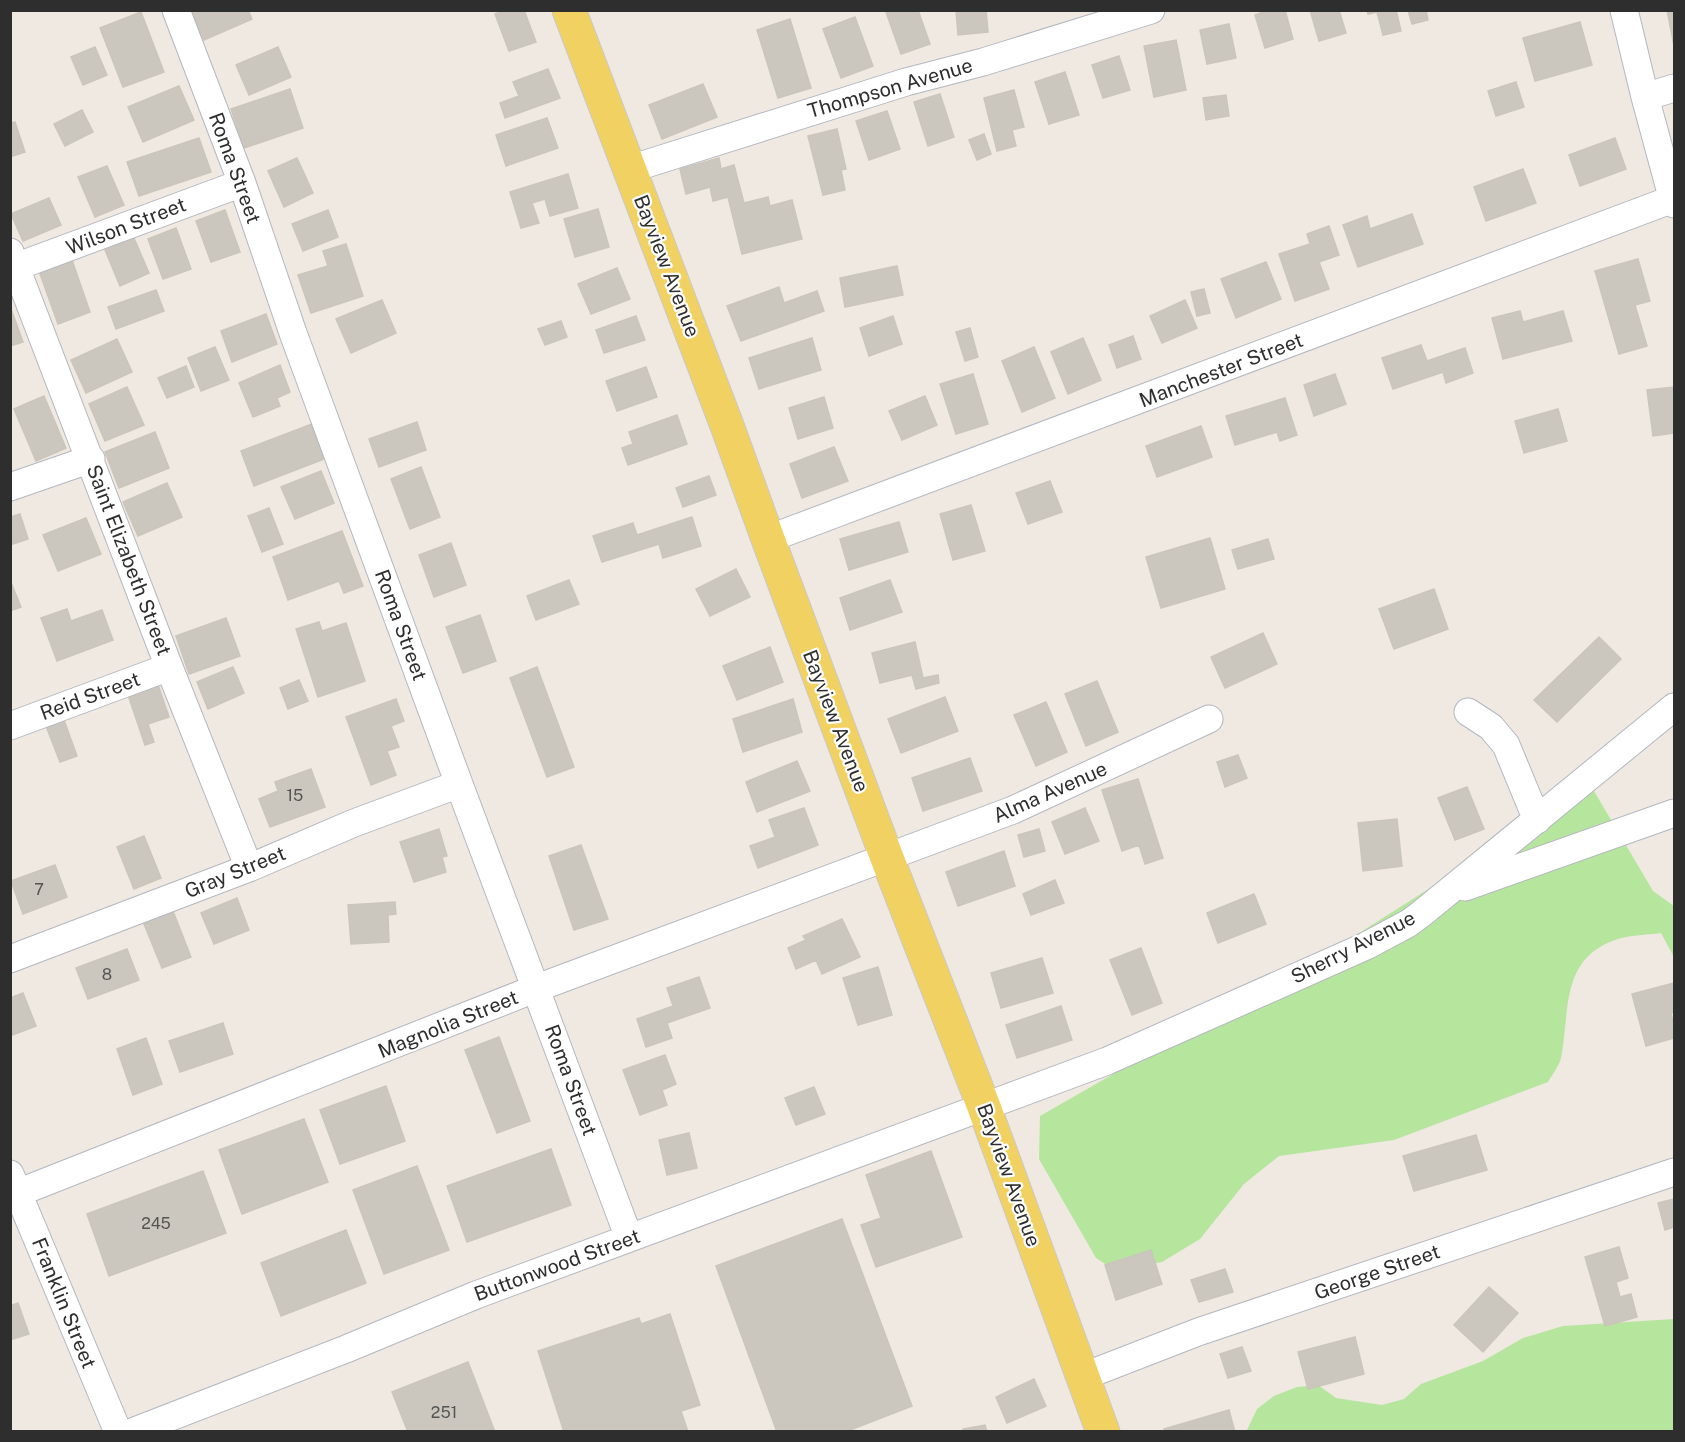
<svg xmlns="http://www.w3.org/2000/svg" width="1685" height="1442" font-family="'Public Sans',sans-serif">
<rect width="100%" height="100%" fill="#efe9e1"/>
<path fill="#b6e59e" d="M1591,786L1653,891L1674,906V957L1661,933C1646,935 1629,935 1615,940C1560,959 1570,1012 1561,1058C1559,1066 1552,1075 1548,1082L1394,1140L1279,1156L1244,1184L1200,1239L1162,1262L1116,1271L1096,1258L1039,1159L1040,1116L1356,935Z
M1674,1319V1431L1246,1432L1257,1409L1274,1396L1297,1387L1318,1385L1336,1398L1382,1405L1404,1399L1421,1384L1483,1361L1523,1338L1563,1326Z"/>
<path fill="#cbc7bf" stroke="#cbc5ba" stroke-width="1.5" d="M191,10H248L252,19L204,40Z
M506,10H524L536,42L509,51L495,14Z
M890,10H918L930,44L901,54L886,12Z
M956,10H986L988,32L958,35Z
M1269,10H1285L1293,39L1265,48L1255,15Z
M1310,10H1339L1346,33L1319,41Z
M1367,10H1396L1401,31L1383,35L1377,12L1368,14Z
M1408,10H1426L1428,20L1412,24Z
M1667,10H1674V46Z
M141,12L164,72L123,87L100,28Z
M855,17L873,66L841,78L823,29Z
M790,19L811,88L778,98L757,30Z
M1580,22L1592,65L1535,81L1523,38Z
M1229,24L1236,58L1207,64L1200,30Z
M1176,40L1186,90L1154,97L1144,46Z
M95,47L107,75L83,85L71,57Z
M278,47L291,77L249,95L236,65Z
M1119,56L1130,90L1103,98L1092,65Z
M548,69L560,98L505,118L500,103L519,96L513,82Z
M1065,72L1079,115L1049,124L1035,82Z
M1516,82L1524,107L1496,116L1488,91Z
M703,84L717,117L662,139L649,105Z
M179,86L194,120L143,142L128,107Z
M290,89L303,128L244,148L231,109Z
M1014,90L1024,127L1012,130L1016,146L997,151L984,98Z
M940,94L954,137L928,146L914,102Z
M1226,95L1229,116L1206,120L1203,98Z
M82,110L93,132L65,146L54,124Z
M887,111L900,149L869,160L856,121Z
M547,118L558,148L506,166L496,135Z
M15,122L25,152L10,157V123Z
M837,129L846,169L841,170L845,190L823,195L808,136Z
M984,134L991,154L977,160L969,140Z
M199,138L211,172L139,196L127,162Z
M1615,138L1626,169L1580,186L1569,155Z
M297,158L313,193L284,207L268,171Z
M719,158L721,169L734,165L744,203L768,197L770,206L792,200L802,239L742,254L728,197L713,201L710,187L686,194L680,169Z
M107,166L124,205L95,217L78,177Z
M1523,169L1536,203L1486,221L1474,187Z
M568,174L578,208L550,216L545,199L532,203L539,223L521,228L510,192Z
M49,198L61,225L23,241L11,214Z
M598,209L609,247L575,257L564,219Z
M225,210L240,252L211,262L196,221Z
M328,210L338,237L303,251L292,224Z
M1412,214L1423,244L1358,267L1343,225L1367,216L1370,229Z
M1329,226L1339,255L1319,262L1329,289L1295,301L1279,254L1310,244L1307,234Z
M176,228L191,269L163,279L148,239Z
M134,238L149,273L120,286L105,250Z
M346,244L363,296L311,313L298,275L328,266L323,251Z
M1638,259L1650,301L1635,305L1647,346L1619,354L1595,271Z
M72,260L90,312L58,324L39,271Z
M1266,262L1281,299L1236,318L1221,279Z
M897,266L903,295L845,307L840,278Z
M617,268L630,299L591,314L578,284Z
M779,287L784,303L817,291L824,311L741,341L727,306Z
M1204,289L1210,313L1197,316L1191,292Z
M156,290L164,311L116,329L108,307Z
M382,300L396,333L351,353L336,319Z
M1185,300L1197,328L1162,343L1150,316Z
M10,306L23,342L10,346Z
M1520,311L1523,322L1563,311L1572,341L1503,359L1492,318Z
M266,314L277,344L232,362L221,331Z
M636,316L645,340L604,353L596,330Z
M893,316L902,344L869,356L860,328Z
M561,321L567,337L545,345L538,329Z
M970,328L978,357L965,361L956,332Z
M1133,336L1141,359L1117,368L1109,345Z
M812,338L821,370L759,389L749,358Z
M1083,338L1101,380L1068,394L1051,352Z
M117,339L132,372L86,393L71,360Z
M1421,345L1427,361L1465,348L1473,373L1446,383L1443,372L1393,389L1382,358Z
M215,347L229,380L201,391L188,358Z
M1034,347L1055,398L1022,412L1002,361Z
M280,365L290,392L277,398L280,406L253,417L239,383Z
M186,366L194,387L167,398L158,378Z
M646,367L657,397L617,411L606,381Z
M973,374L988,424L956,434L940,384Z
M1335,374L1346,404L1314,416L1304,385Z
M127,387L144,425L105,441L89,404Z
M1674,387V433L1653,436L1647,390Z
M44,396L66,448L36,461L14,409Z
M925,396L937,425L902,440L889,411Z
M824,397L833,428L798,439L789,408Z
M1285,398L1297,435L1280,441L1277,432L1235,445L1226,416Z
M1558,409L1567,441L1524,453L1515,421Z
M677,415L687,444L628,465L622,448L633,444L629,432Z
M417,422L426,450L379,467L369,439Z
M312,424L324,459L254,486L241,451Z
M1201,426L1212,457L1157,477L1146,446Z
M155,432L169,468L119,488L105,452Z
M834,447L848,481L802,498L790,464Z
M421,467L440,517L410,529L391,479Z
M321,471L334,503L295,519L281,487Z
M709,476L716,495L683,507L676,488Z
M1050,481L1062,512L1028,524L1016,493Z
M167,483L182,517L138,536L123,502Z
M971,505L985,551L953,560L940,514Z
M269,508L283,544L262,552L248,516Z
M20,514L28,539L10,545V517Z
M692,517L701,546L663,558L659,544L602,562L593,536L633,523L637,535Z
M86,518L101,554L58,571L43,535Z
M899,522L908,552L849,570L840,539Z
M342,531L363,586L344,593L339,581L288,600L273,557Z
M1210,538L1225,589L1161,608L1146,557Z
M1268,539L1274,559L1238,569L1232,550Z
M451,543L466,585L434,597L419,555Z
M736,569L750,597L710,616L696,589Z
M10,580L21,607L10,611Z
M569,580L579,604L536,620L527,596Z
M890,580L902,612L850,630L840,598Z
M1434,589L1448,629L1394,649L1379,609Z
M67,609L71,621L102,610L113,640L57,661L41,618Z
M480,615L496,661L463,673L446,627Z
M226,618L240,656L189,674L176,636Z
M319,622L322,631L346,623L365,681L318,697L296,629Z
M1263,633L1277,664L1225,688L1211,657Z
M1599,637L1621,659L1557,722L1534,700Z
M915,642L923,678L938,675L939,683L916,689L912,675L880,683L872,653Z
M770,647L783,682L737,700L723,666Z
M233,667L244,693L208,709L197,682Z
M537,667L574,767L547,777L510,678Z
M156,679L169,717L148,724L154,742L145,745L126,689Z
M299,680L308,701L288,709L280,688Z
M1097,681L1118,732L1086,746L1065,694Z
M945,697L958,731L901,753L888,719Z
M396,699L404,721L391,726L399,747L387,751L396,775L371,785L346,717Z
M793,699L802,732L743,752L733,719Z
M1046,702L1067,752L1036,766L1014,715Z
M64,720L77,756L60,762L46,726Z
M1238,755L1247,778L1225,787L1217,762Z
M970,758L982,791L923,811L912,778Z
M797,761L810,791L757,812L746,782Z
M311,769L325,807L270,827L259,799L278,791L275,782Z
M1138,779L1163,858L1145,864L1139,845L1122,851L1102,790Z
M1467,787L1484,829L1455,840L1438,798Z
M804,808L818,845L758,868L750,846L775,837L769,820Z
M1085,808L1099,841L1065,854L1052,822Z
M1397,819L1402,866L1363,871L1358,823Z
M439,829L447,856L442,857L446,872L414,882L400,842Z
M1039,829L1045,851L1024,857L1018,835Z
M144,836L161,878L134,889L117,847Z
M581,845L608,919L574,930L549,856Z
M1004,851L1015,886L958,906L946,872Z
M55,865L67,897L23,914L11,881Z
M1055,880L1064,903L1031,915L1023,894Z
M1254,894L1266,924L1218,943L1207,913Z
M237,898L249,930L214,944L201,913Z
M395,902L396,914L388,915L389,942L351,944L348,905Z
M173,911L191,957L162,968L144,924Z
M842,919L860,957L822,974L816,960L796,969L788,948L806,940L803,936Z
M1141,948L1162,1003L1132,1015L1110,960Z
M127,949L139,980L88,999L76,968Z
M1042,958L1053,993L1001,1008L991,973Z
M878,967L892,1015L858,1025L843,978Z
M699,977L710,1008L667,1023L672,1038L646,1047L637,1019L673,1006L667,988Z
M1674,983V1012L1671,1013L1674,1027V1038L1646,1046L1632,994Z
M23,993L36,1026L10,1036V998Z
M1061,1006L1072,1040L1017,1058L1006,1025Z
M223,1023L233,1054L180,1072L169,1041Z
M499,1037L530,1121L497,1133L465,1050Z
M146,1038L162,1084L133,1095L117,1049Z
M665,1055L676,1084L662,1090L667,1105L640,1115L623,1070Z
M386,1086L405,1141L340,1164L320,1110Z
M814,1087L825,1114L796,1125L785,1098Z
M304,1119L328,1182L242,1214L219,1150Z
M689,1133L697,1168L667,1175L659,1140Z
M1476,1135L1487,1170L1414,1191L1403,1156Z
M551,1149L571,1205L467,1242L447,1186Z
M931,1151L962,1237L876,1267L861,1225L881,1218L866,1175Z
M417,1166L449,1250L384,1274L353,1190Z
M203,1171L226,1233L109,1276L87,1214Z
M1674,1199V1227L1665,1230L1658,1203Z
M842,1219L912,1406L845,1432H777L716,1266Z
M346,1230L366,1283L281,1316L261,1263Z
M1619,1247L1628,1278L1616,1282L1620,1297L1631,1294L1637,1317L1605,1326L1585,1257Z
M1151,1250L1162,1284L1116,1300L1105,1265Z
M1225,1269L1233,1292L1199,1302L1191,1280Z
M1489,1287L1518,1313L1483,1352L1454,1325Z
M18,1303L29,1334L10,1340V1306Z
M670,1314L700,1405L681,1411L688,1432H564L538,1351L639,1318L641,1324Z
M1355,1337L1364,1374L1308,1389L1298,1352Z
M1242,1347L1251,1371L1228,1378L1220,1354Z
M468,1362L495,1432H408L392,1392Z
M1034,1379L1046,1406L1007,1423L996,1397Z
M1229,1410L1235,1432H1165L1164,1429Z
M985,1425L987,1432H964L963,1429Z"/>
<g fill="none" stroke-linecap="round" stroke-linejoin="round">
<defs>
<path id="minor" d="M176,10L242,183L293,333L459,784L629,1238
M1624,10L1645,97L1674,204
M1645,97L1674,88
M630,169L906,82L983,62L1151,10
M10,252L169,667L249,868
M10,269L242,183
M10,487L91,459
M768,539L1673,199
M1468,712L1491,727L1506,745L1537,820
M10,726L169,667
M1465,887L1674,813
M10,959L249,868L354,823L459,784
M10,1174L118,1432
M10,1196L537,988L1013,810L1209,719
M1082,1377L1198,1332L1674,1172
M132,1432L346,1349L476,1295L1107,1061L1366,946L1409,923L1421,914L1674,707"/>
<path id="major" d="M569,10L729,431L768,539L887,858L984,1107L1103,1432"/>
</defs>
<use href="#minor" stroke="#b4b7c1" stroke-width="29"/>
<use href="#major" stroke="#c9c9c9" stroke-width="35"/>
<use href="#minor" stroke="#fff" stroke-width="27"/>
<use href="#major" stroke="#f2d163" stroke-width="33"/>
</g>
<g text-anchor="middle" stroke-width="4.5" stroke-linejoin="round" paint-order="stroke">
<g font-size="16" fill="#555452">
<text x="295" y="801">15</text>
<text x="39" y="895">7</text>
<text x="107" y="980">8</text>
<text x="156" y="1229">245</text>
<text x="444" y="1418">251</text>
</g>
<g font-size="20" fill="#2e2e2e" stroke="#fff">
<text transform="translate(890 88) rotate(-16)" y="7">Thompson Avenue</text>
<text transform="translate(235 168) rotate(70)" y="7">Roma Street</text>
<text transform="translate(126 226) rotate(-21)" y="7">Wilson Street</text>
<text transform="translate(667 266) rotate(69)" y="7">Bayview Avenue</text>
<text transform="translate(1221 370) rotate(-21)" y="7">Manchester Street</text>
<text transform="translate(129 560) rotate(69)" y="7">Saint Elizabeth Street</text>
<text transform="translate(401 625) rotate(70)" y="7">Roma Street</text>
<text transform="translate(90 696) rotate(-20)" y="7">Reid Street</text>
<text transform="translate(836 721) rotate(69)" y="7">Bayview Avenue</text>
<text transform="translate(1050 792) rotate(-24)" y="7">Alma Avenue</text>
<text transform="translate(235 872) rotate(-22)" y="7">Gray Street</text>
<text transform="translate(1353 947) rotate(-27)" y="7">Sherry Avenue</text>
<text transform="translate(448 1024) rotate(-22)" y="7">Magnolia Street</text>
<text transform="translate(571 1080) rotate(70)" y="7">Roma Street</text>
<text transform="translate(1009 1175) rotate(70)" y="7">Bayview Avenue</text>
<text transform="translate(557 1265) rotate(-20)" y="7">Buttonwood Street</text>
<text transform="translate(1377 1272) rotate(-19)" y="7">George Street</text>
<text transform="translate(64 1303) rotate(68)" y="7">Franklin Street</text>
</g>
</g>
<rect width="1685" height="1442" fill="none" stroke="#2e2e2e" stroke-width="24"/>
</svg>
